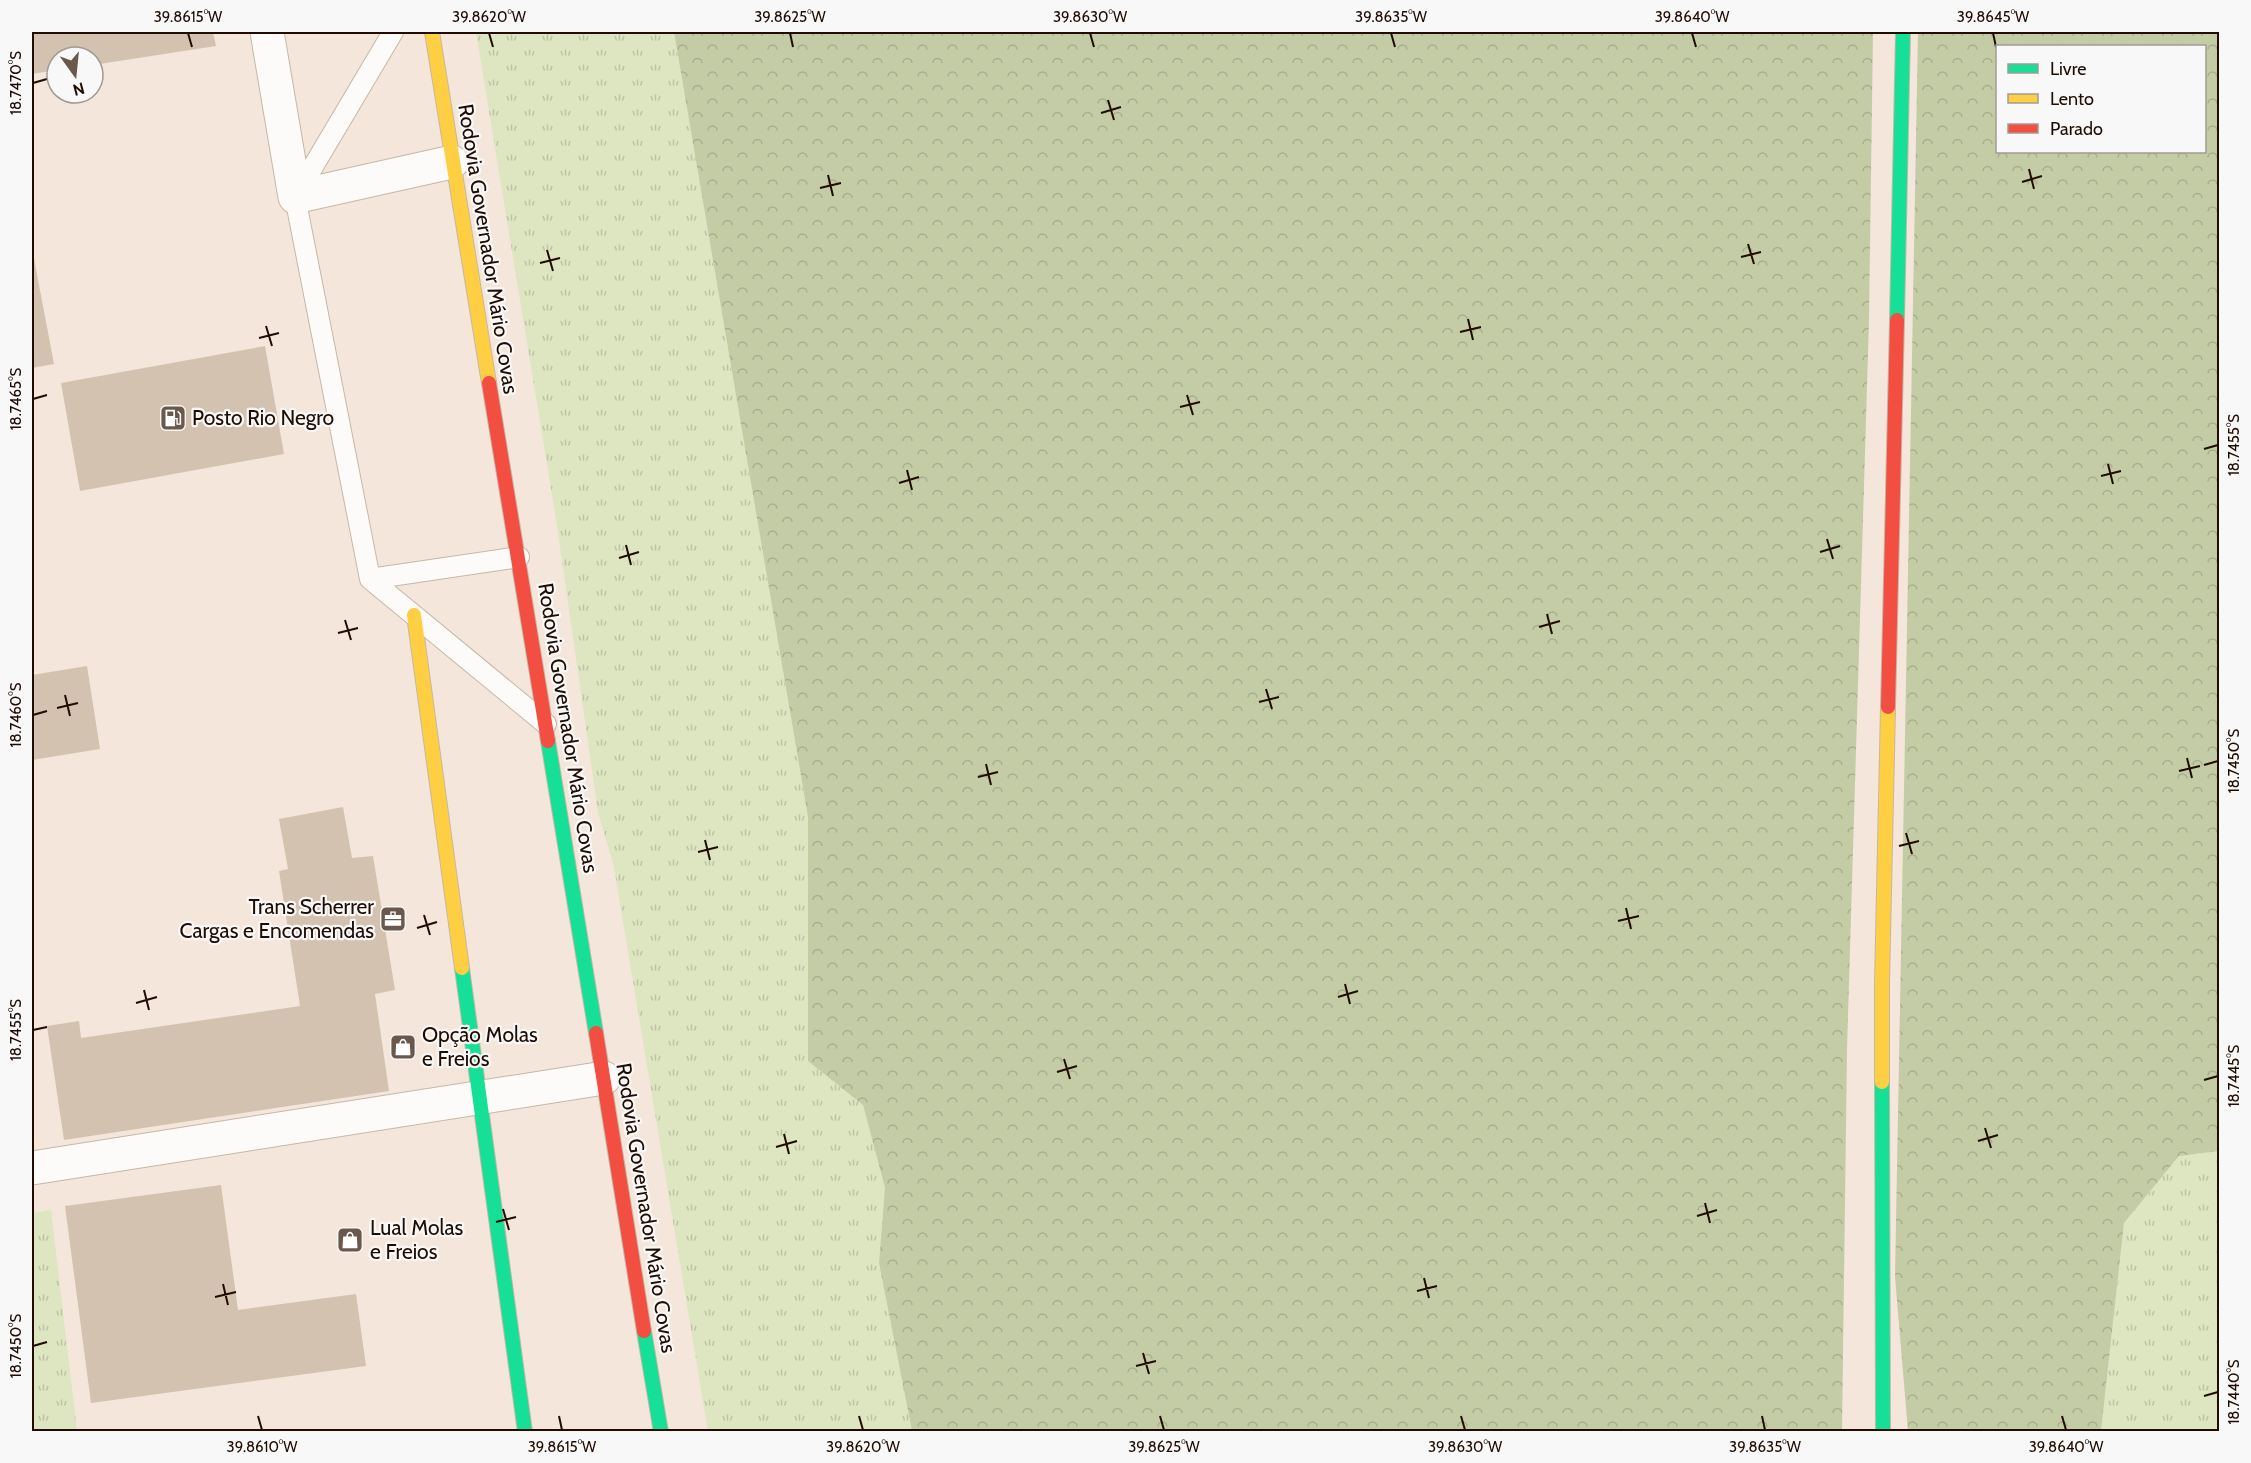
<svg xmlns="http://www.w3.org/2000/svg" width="2251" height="1463" font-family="Cabin,sans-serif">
<defs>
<pattern id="grass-tufts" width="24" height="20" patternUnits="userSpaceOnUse" patternTransform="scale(1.5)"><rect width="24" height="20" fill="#dde5c1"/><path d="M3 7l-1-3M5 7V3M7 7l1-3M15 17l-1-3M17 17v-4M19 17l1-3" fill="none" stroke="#bdc3a4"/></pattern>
<pattern id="forest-crowns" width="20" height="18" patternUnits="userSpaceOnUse" patternTransform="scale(1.5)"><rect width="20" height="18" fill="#c4cca6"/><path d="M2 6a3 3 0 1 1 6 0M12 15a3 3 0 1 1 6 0" fill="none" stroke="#a8ae8d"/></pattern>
</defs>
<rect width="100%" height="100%" fill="#f4e6da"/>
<path fill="url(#grass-tufts)" d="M476,32H674L808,817V1061L863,1105L885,1189L879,1263L912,1431H708L614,867L598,812L556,519Z
M2219,1151V1431L2101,1432L2124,1223L2179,1156Z
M51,1210L77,1431H32V1213Z"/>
<path fill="url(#forest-crowns)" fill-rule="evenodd" d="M674,32H1873L1869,320L1847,1049L1842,1431H912L879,1263L885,1188L863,1105L808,1061V817Z
M1918,32H2219V1151L2179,1156L2124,1223L2101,1431H1908L1895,1277ZM1998,46H2204V152H1998Z"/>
<path fill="#d4c2b1" d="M32,32H213L216,46L93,65V57H57V70L32,74Z
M32,248L54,364L32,368Z
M265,346L284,454L80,491L61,383Z
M87,666L100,749L32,760V675Z
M343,807L352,858L373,856L395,990L375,994L389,1091L64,1140L47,1026L79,1021L81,1038L300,1006L279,871L288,869L279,819Z
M221,1185L238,1310L356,1294L366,1366L91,1403L65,1206Z"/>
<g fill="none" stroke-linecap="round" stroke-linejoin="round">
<defs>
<path id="lane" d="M393,32L295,197L370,579L546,724
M370,579L519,557"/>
<path id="street" d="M267,32L295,197L452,162
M32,1168L604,1078"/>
<path id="fast" d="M1897,320L1903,32
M548,741L596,1033
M462,968L525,1432
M1882,1082L1883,1432
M644,1331L661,1432"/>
<path id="slow" d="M432,32L489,383
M414,615L462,968
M1882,1082V983L1888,707"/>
<path id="jam" d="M489,383L548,741
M1888,707L1897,320
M596,1033L644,1331"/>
</defs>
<use href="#lane" stroke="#c7b7a6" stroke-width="22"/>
<use href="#street" stroke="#c7b7a6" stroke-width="35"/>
<use href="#fast" stroke="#c7b7a6" stroke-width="16"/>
<use href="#slow" stroke="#c7b7a6" stroke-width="16"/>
<use href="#jam" stroke="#c7b7a6" stroke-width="16"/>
<use href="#lane" stroke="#fdfbf9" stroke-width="20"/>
<use href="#street" stroke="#fdfbf9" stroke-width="33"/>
<use href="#fast" stroke="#16e098" stroke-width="14"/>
<use href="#slow" stroke="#ffcf43" stroke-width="14"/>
<use href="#jam" stroke="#f24e42" stroke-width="14"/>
</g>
<path fill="none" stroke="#200c00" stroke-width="2" d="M188,33L192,47M489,33L493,47M790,33L793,47M1090,33L1094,47M1391,33L1395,47M1692,33L1696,47M1993,33L1996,47M33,83L47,79M1108,100L1114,120M1101,113L1121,107M2029,169L2034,189M828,175L833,196M2022,182L2042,176M820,188L841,183M1748,244L1754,264M547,250L553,271M1741,257L1761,252M540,263L560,258M1468,319L1473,340M266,326L272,346M1460,332L1481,327M259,338L279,333M1187,395L1193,415M33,399L47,395M1180,407L1200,402M2204,449L2218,445M2108,464L2113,484M907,470L912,490M2101,476L2121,471M899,483L919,477M1827,539L1833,559M626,545L631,565M1820,552L1840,546M619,558L639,552M1547,614L1552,634M345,620L351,640M1539,627L1560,621M338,633L358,628M1266,689L1272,709M65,695L70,716M1259,702L1279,697M57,708L78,703M33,715L47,711M2187,758L2192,778M986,764L991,785M2204,765L2218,761M2179,771L2200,766M978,777L998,772M1906,833L1912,854M705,840L710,860M1899,846L1919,841M698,852L718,847M1626,908L1631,929M424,915L430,935M1618,921L1639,916M417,928L437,922M1345,984L1350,1004M144,990L149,1010M1338,997L1358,991M136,1003L157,997M33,1030L47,1027M1064,1059L1070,1079M1057,1072L1077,1066M2204,1080L2218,1076M1985,1128L1991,1148M784,1134L789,1154M1978,1141L1998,1135M776,1147L797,1141M1705,1203L1710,1223M503,1209L509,1230M1697,1216L1717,1210M496,1222L516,1217M1424,1278L1429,1298M223,1284L228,1305M1417,1291L1437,1286M215,1297L236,1292M33,1346L47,1342M1143,1353L1149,1374M1136,1366L1156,1361M2204,1396L2218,1392M258,1416L262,1430M559,1416L562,1430M859,1416L863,1430M1160,1416L1164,1430M1461,1416L1465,1430M1762,1416L1765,1430M2062,1416L2066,1430"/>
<defs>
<symbol id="fuel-square" viewBox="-11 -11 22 22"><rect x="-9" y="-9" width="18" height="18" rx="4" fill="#6a584c" stroke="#f8f8f8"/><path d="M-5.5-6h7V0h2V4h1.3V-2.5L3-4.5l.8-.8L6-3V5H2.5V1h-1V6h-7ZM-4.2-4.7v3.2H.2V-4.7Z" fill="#fff"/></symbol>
<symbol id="office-square" viewBox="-11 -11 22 22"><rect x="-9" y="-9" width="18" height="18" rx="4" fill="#6a584c" stroke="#f8f8f8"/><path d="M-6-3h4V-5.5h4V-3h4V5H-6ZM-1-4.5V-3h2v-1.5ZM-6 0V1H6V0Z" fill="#fff"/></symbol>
<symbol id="shop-square" viewBox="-11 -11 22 22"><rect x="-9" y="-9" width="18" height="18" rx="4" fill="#6a584c" stroke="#f8f8f8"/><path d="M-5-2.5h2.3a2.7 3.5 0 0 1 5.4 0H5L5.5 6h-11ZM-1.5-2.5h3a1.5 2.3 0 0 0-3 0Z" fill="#fff"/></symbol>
</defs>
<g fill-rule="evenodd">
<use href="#fuel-square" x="158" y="403" width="30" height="30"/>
<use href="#office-square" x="378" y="904" width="30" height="30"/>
<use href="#shop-square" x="388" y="1032" width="30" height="30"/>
<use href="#shop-square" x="335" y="1225" width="30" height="30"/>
</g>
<g text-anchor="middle" stroke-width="4.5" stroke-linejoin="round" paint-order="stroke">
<g font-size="21" fill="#200c00" stroke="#f8f8f8">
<text transform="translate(488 249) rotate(81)" y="7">Rodovia Governador Mário Covas</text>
<text transform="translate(568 728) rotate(81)" y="7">Rodovia Governador Mário Covas</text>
<text transform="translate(646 1208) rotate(81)" y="7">Rodovia Governador Mário Covas</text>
</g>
<g font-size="21" fill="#200c00" stroke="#f8f8f8" text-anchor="start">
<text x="192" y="425">Posto Rio Negro</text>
<text x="374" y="914" text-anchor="end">Trans Scherrer<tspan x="374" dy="24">Cargas e Encomendas</tspan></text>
<text x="422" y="1042">Opção Molas<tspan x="422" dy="24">e Freios</tspan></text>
<text x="370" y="1235">Lual Molas<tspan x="370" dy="24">e Freios</tspan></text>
</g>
</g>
<rect width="2251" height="1463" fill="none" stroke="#f8f8f8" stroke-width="66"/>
<rect x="1996" y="45" width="210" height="108" fill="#f8f8f8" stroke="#a29a95" stroke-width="1.5"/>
<rect x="2008" y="64" width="30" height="9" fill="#16e098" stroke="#a29a95" stroke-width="1.5"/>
<text x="2050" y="75" font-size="18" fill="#200c00">Livre</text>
<rect x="2008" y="94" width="30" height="9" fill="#ffcf43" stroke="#a29a95" stroke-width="1.5"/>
<text x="2050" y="105" font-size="18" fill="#200c00">Lento</text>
<rect x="2008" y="124" width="30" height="9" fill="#f24e42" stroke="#a29a95" stroke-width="1.5"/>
<text x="2050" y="135" font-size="18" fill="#200c00">Parado</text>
<g transform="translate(75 75) rotate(165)"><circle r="28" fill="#f8f8f8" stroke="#a29a95" stroke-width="1.5"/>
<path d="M0-4.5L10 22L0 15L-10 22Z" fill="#6a584c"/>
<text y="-9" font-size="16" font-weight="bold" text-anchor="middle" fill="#200c00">N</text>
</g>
<rect x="33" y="33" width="2185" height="1397" fill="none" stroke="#200c00" stroke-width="2"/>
<g font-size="15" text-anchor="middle" fill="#200c00">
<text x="188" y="22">39.8615°W</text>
<text x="489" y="22">39.8620°W</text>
<text x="790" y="22">39.8625°W</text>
<text x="1090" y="22">39.8630°W</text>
<text x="1391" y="22">39.8635°W</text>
<text x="1692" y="22">39.8640°W</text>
<text x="1993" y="22">39.8645°W</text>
<text transform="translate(16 83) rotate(-90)" y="5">18.7470°S</text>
<text transform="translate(16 399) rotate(-90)" y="5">18.7465°S</text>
<text transform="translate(2234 445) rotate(-90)" y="5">18.7455°S</text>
<text transform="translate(16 715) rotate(-90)" y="5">18.7460°S</text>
<text transform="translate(2234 761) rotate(-90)" y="5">18.7450°S</text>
<text transform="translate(16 1030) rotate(-90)" y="5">18.7455°S</text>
<text transform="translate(2234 1076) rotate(-90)" y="5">18.7445°S</text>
<text transform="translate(16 1346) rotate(-90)" y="5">18.7450°S</text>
<text transform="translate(2234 1392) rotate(-90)" y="5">18.7440°S</text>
<text x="262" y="1452">39.8610°W</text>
<text x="562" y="1452">39.8615°W</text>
<text x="863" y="1452">39.8620°W</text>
<text x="1164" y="1452">39.8625°W</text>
<text x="1465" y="1452">39.8630°W</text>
<text x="1765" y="1452">39.8635°W</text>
<text x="2066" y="1452">39.8640°W</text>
</g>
</svg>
